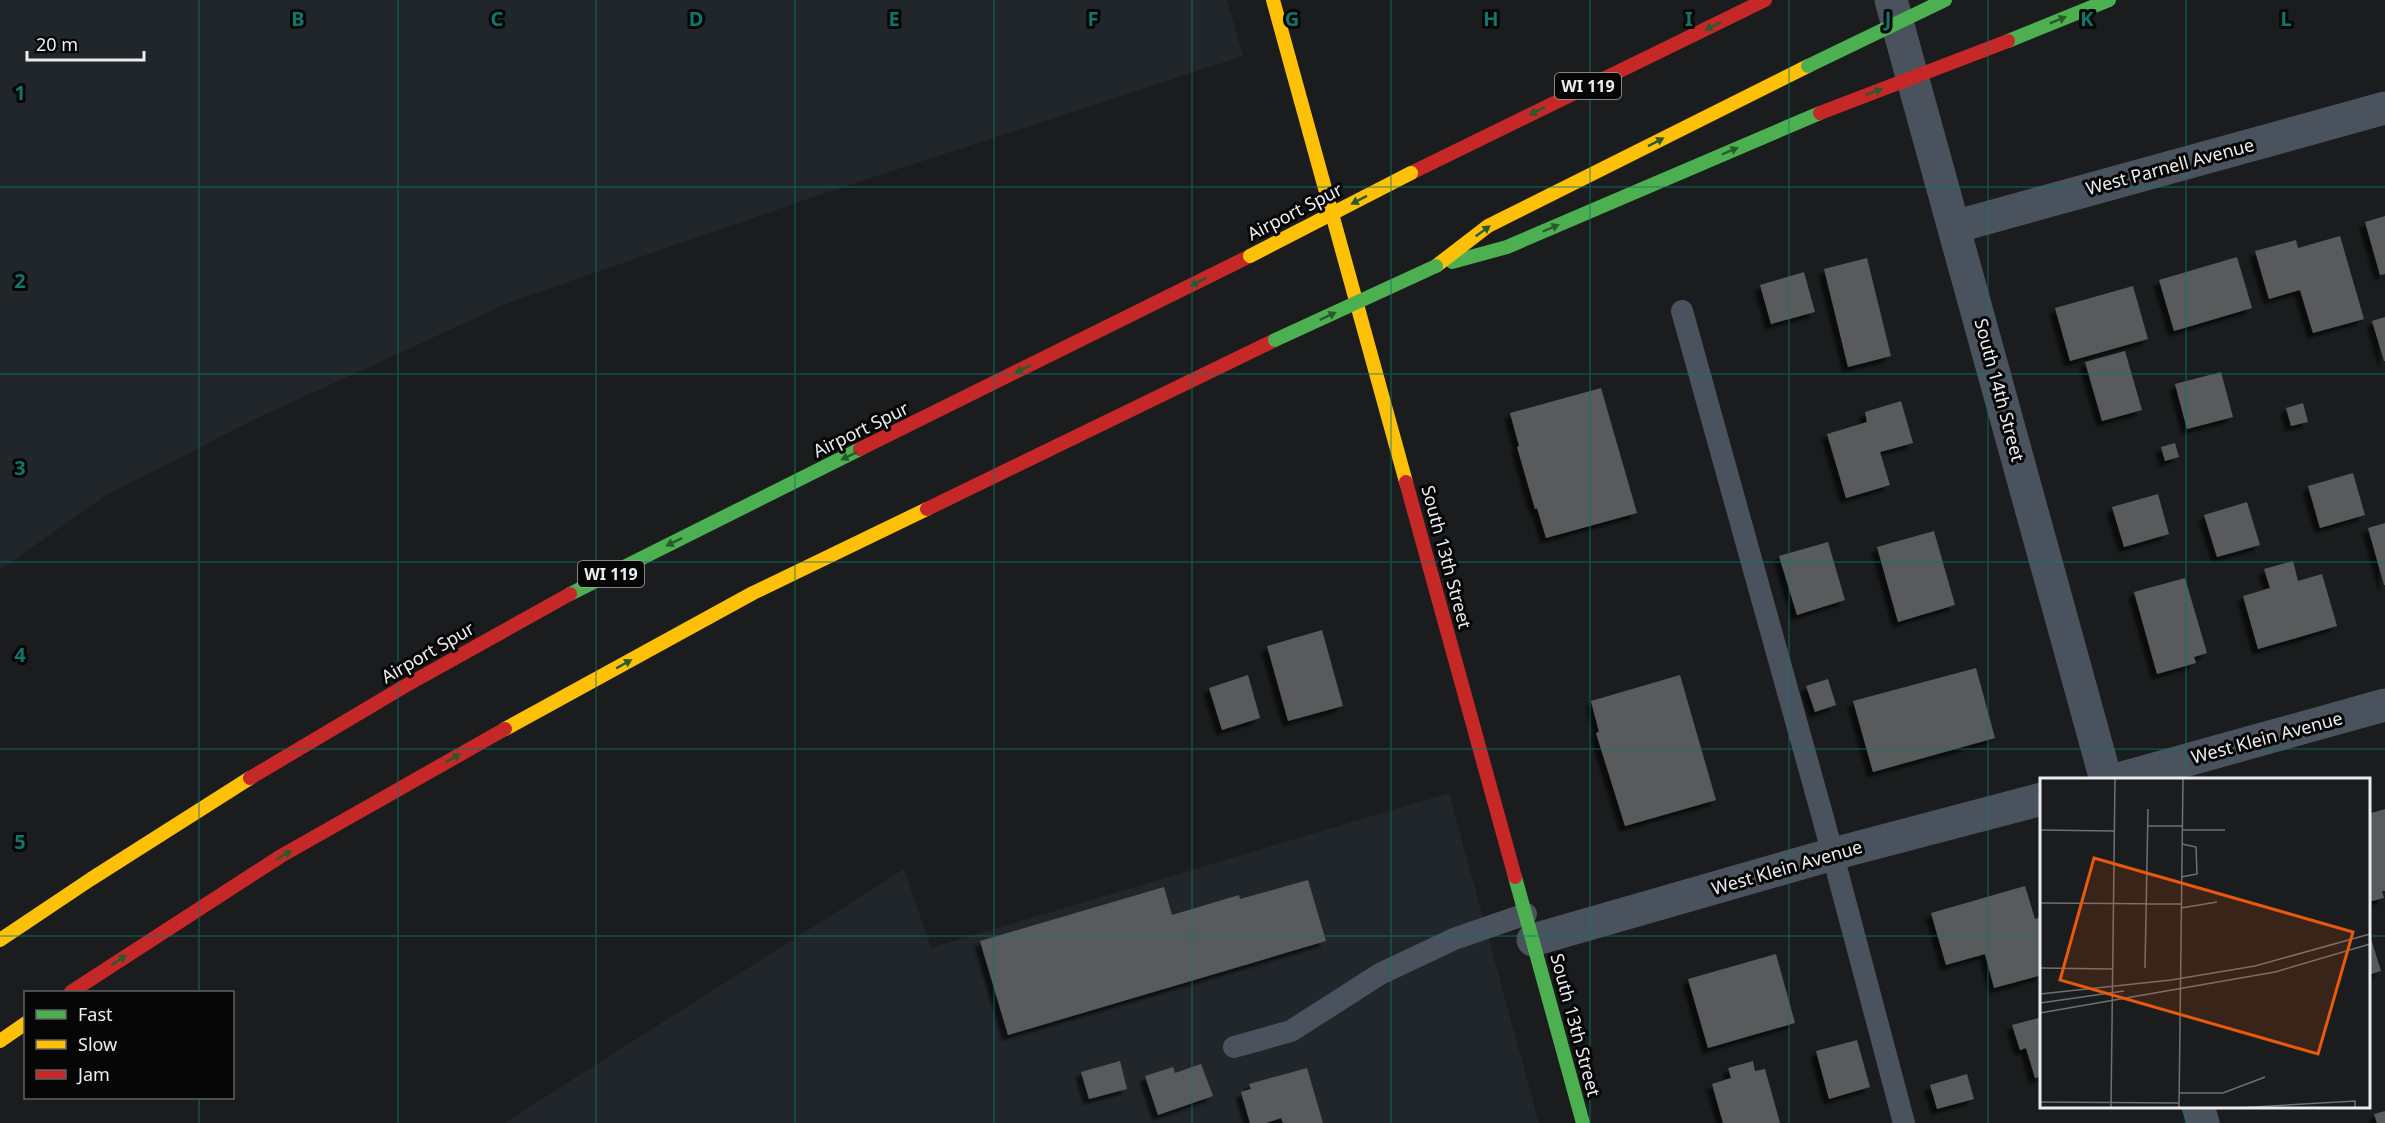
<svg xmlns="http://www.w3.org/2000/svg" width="2385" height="1123" font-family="'Noto Sans',sans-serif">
<defs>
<filter id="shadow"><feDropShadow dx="-5.5" dy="5.5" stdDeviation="1.5" flood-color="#0009"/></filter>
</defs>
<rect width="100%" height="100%" fill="#1b1c1d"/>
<path fill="#21262b" d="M0,0H1227L1243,56L828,192L513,301L264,415L106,495L0,570Z
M1449,793L1539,1123H504L904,869L931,948Z"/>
<path fill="#595a5b" filter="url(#shadow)" d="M2385,216V274L2380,275L2365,222Z
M2340,236L2364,319L2313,333L2300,290L2269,299L2255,251L2296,240L2298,248Z
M2237,257L2252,308L2174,331L2159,280Z
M1867,258L1891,356L1848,367L1824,269Z
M1804,272L1815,312L1771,324L1760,285Z
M2133,286L2148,339L2070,361L2055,308Z
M2385,317V361H2384L2372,321Z
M2125,351L2142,410L2102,421L2085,362Z
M2221,372L2233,417L2187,429L2175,384Z
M1601,388L1637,513L1546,538L1537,508L1535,509L1517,447L1519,446L1510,413Z
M1901,401L1913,443L1880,452L1890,485L1846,498L1827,434L1867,422L1865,412Z
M2303,403L2308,422L2291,426L2286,408Z
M2175,443L2179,457L2165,461L2161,447Z
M2353,473L2365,515L2320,528L2308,486Z
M2158,494L2169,534L2124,547L2112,507Z
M2247,502L2260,545L2217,557L2204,515Z
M2385,523V585H2384L2368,528Z
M1934,531L1955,605L1898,622L1877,547Z
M1828,542L1845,600L1797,615L1779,556Z
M2293,561L2298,581L2322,574L2337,626L2258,649L2243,596L2270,588L2264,569Z
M2185,578L2207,653L2194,657L2196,663L2157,674L2134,592Z
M1322,630L1343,706L1288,721L1267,646Z
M1976,668L1995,738L1873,772L1853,701Z
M1248,675L1260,718L1222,730L1209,688Z
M1680,675L1716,800L1625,826L1596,733L1599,732L1591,701Z
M1828,679L1836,705L1815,712L1806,686Z
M2385,809V891H2382L2384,898L2368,902V814Z
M1308,880L1326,941L1008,1035L980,941L1164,887L1172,915L1239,895L1240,899Z
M2025,886L2035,919L2042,917V975L1994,988L1985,954L1946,965L1931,913Z
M2368,929L2381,971L2368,975Z
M1776,954L1795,1023L1708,1048L1688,979Z
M2042,1017V1076L2035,1078L2026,1048L2020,1050L2012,1025Z
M1857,1040L1870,1087L1829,1099L1816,1051Z
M1120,1061L1127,1089L1089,1099L1081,1072Z
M1753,1061L1755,1071L1765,1069L1780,1123H1723L1712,1084L1731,1078L1728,1068Z
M1201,1064L1213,1096L1158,1115L1145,1076L1173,1067L1175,1073Z
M1307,1068L1323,1123H1283L1281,1118L1266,1123H1250L1241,1092L1251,1089L1249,1084Z
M1967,1074L1974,1099L1937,1109L1930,1085Z
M2385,1111V1123H2377L2374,1114Z"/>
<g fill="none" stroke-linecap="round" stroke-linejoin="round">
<path stroke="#4a535d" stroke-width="22" d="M1682,311L1823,818L1904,1123
M1234,1047L1291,1031L1380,974L1454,939L1526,914"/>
<path stroke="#4a535d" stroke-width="33" d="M1891,0L2106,780
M1954,227L2385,108
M2115,780L2385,705
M1533,940L1833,854L2042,799
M2198,1106L2203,1123"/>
<path stroke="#4caf50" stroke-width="14" d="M2008,41L2109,0
M1452,262L1507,247L1820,113
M570,594L860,449
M1515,877L1583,1123"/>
<path stroke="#ffc107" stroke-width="14" d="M1273,0L1406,482
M1436,266L1488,226L1808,66
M505,729L753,593L927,509
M0,940L91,879L250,778
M0,1041L26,1023"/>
<path stroke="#c62828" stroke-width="14" d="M1411,173L1765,0
M860,449L1250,256
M1406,482L1515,877
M927,509L1275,340
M250,778L405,686L570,594
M71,992L281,856L505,729"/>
<path stroke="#4caf50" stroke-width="14" d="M1808,66L1945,0
M1275,340L1436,266"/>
<path stroke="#ffc107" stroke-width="14" d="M1250,256L1411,173"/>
<path stroke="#c62828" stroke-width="14" d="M1820,113L2008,41"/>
</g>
<defs><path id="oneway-solid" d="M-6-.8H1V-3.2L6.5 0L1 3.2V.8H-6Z" transform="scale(1.5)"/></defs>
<g fill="#295a2c">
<use href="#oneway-solid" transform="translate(2058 20) rotate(-22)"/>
<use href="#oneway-solid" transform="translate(1713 26) rotate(154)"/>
<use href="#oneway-solid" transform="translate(1874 92) rotate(-21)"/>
<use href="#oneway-solid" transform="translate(1537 111) rotate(154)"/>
<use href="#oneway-solid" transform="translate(1656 142) rotate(-27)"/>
<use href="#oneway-solid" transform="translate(1730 151) rotate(-23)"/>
<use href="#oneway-solid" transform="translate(1359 200) rotate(153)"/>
<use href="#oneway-solid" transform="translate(1551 228) rotate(-23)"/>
<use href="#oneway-solid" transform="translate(1483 231) rotate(-36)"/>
<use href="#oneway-solid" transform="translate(1198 282) rotate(153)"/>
<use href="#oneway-solid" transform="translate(1328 316) rotate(-25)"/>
<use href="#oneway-solid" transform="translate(1023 369) rotate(154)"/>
<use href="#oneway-solid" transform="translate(849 456) rotate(154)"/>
<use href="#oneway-solid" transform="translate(674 542) rotate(154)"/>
<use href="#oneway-solid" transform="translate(624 664) rotate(-29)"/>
<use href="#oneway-solid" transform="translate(453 758) rotate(-30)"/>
<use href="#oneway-solid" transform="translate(284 855) rotate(-31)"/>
<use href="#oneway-solid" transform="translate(119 960) rotate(-33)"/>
</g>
<path fill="none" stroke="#0f766e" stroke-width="1.5" stroke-opacity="0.55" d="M199,0V992M398,0V1123M596,0V1123M795,0V1123M994,0V1123M1192,0V1123M1391,0V1123M1590,0V1123M1789,0V1123M1988,0V1123M2186,0V780M0,187H2385M0,374H2385M0,562H2385M0,749H2385M0,936H2042M2368,936H2385M199,1098V1123M2186,1106V1123"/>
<g text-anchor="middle" stroke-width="6" stroke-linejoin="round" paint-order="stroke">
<g fill="#060607" stroke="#a7a8a9" stroke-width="1.5">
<rect x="1555" y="73" width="66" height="26" rx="4.5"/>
<rect x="578" y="561" width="66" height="26" rx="4.5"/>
</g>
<g font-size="16" font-weight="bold" fill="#ecedee">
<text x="1588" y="92">WI 119</text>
<text x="611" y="580">WI 119</text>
</g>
<g font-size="18" fill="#ecedee" stroke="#060607">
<text transform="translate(2170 167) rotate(-15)" y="6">West Parnell Avenue</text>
<text transform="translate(1295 212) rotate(-27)" y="6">Airport Spur</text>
<text transform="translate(1999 390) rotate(75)" y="6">South 14th Street</text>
<text transform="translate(861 430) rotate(-26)" y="6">Airport Spur</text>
<text transform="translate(1446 557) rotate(75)" y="6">South 13th Street</text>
<text transform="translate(428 653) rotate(-30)" y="6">Airport Spur</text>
<text transform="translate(2267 738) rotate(-15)" y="6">West Klein Avenue</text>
<text transform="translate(1787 868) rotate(-16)" y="6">West Klein Avenue</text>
<text transform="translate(1575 1025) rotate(75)" y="6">South 13th Street</text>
</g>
</g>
<g transform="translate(2040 778)">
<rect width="330" height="330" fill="#1b1c1d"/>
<path fill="none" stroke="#6f7071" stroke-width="1.5" d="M108,48H142M0,52L74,53M142,52H185M141,99L157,96L156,69L142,66M0,125L141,126M141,130L177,124M0,190L73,191M105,190L108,31M0,216L131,202L215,188L330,156M0,225L84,213M0,235L235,194L330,166M139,315H183L225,299M0,324L139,325M71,330L75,0M139,330L143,0M197,330L315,323V330"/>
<path fill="#e8590c" fill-opacity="0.15" stroke="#e8590c" stroke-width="3" d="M54,80L313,154L278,276L20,202Z"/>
<rect width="330" height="330" fill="none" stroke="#ecedee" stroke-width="3"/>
</g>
<g font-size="20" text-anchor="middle" font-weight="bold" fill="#0f766e" stroke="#060607" stroke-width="6" stroke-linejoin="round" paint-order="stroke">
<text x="298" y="26">B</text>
<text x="497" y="26">C</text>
<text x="696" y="26">D</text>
<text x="894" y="26">E</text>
<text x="1093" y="26">F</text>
<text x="1292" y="26">G</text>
<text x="1491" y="26">H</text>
<text x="1689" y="26">I</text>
<text x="1888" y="26">J</text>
<text x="2087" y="26">K</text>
<text x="2286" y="26">L</text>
<text x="20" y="100">1</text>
<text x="20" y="288">2</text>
<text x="20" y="475">3</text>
<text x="20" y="662">4</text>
<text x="20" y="849">5</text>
</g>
<rect x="24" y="991" width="210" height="108" fill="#060607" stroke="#626263" stroke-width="1.5"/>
<rect x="36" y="1010" width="30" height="9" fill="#4caf50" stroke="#626263" stroke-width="1.5"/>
<text x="78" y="1021" font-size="18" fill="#ecedee">Fast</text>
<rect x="36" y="1040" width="30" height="9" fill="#ffc107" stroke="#626263" stroke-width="1.5"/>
<text x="78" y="1051" font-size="18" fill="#ecedee">Slow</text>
<rect x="36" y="1070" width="30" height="9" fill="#c62828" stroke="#626263" stroke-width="1.5"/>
<text x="78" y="1081" font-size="18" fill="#ecedee">Jam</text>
<path d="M27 51v9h117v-9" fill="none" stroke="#ecedee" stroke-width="3"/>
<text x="36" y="51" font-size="18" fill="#ecedee" stroke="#060607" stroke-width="4.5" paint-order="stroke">20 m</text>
</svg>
